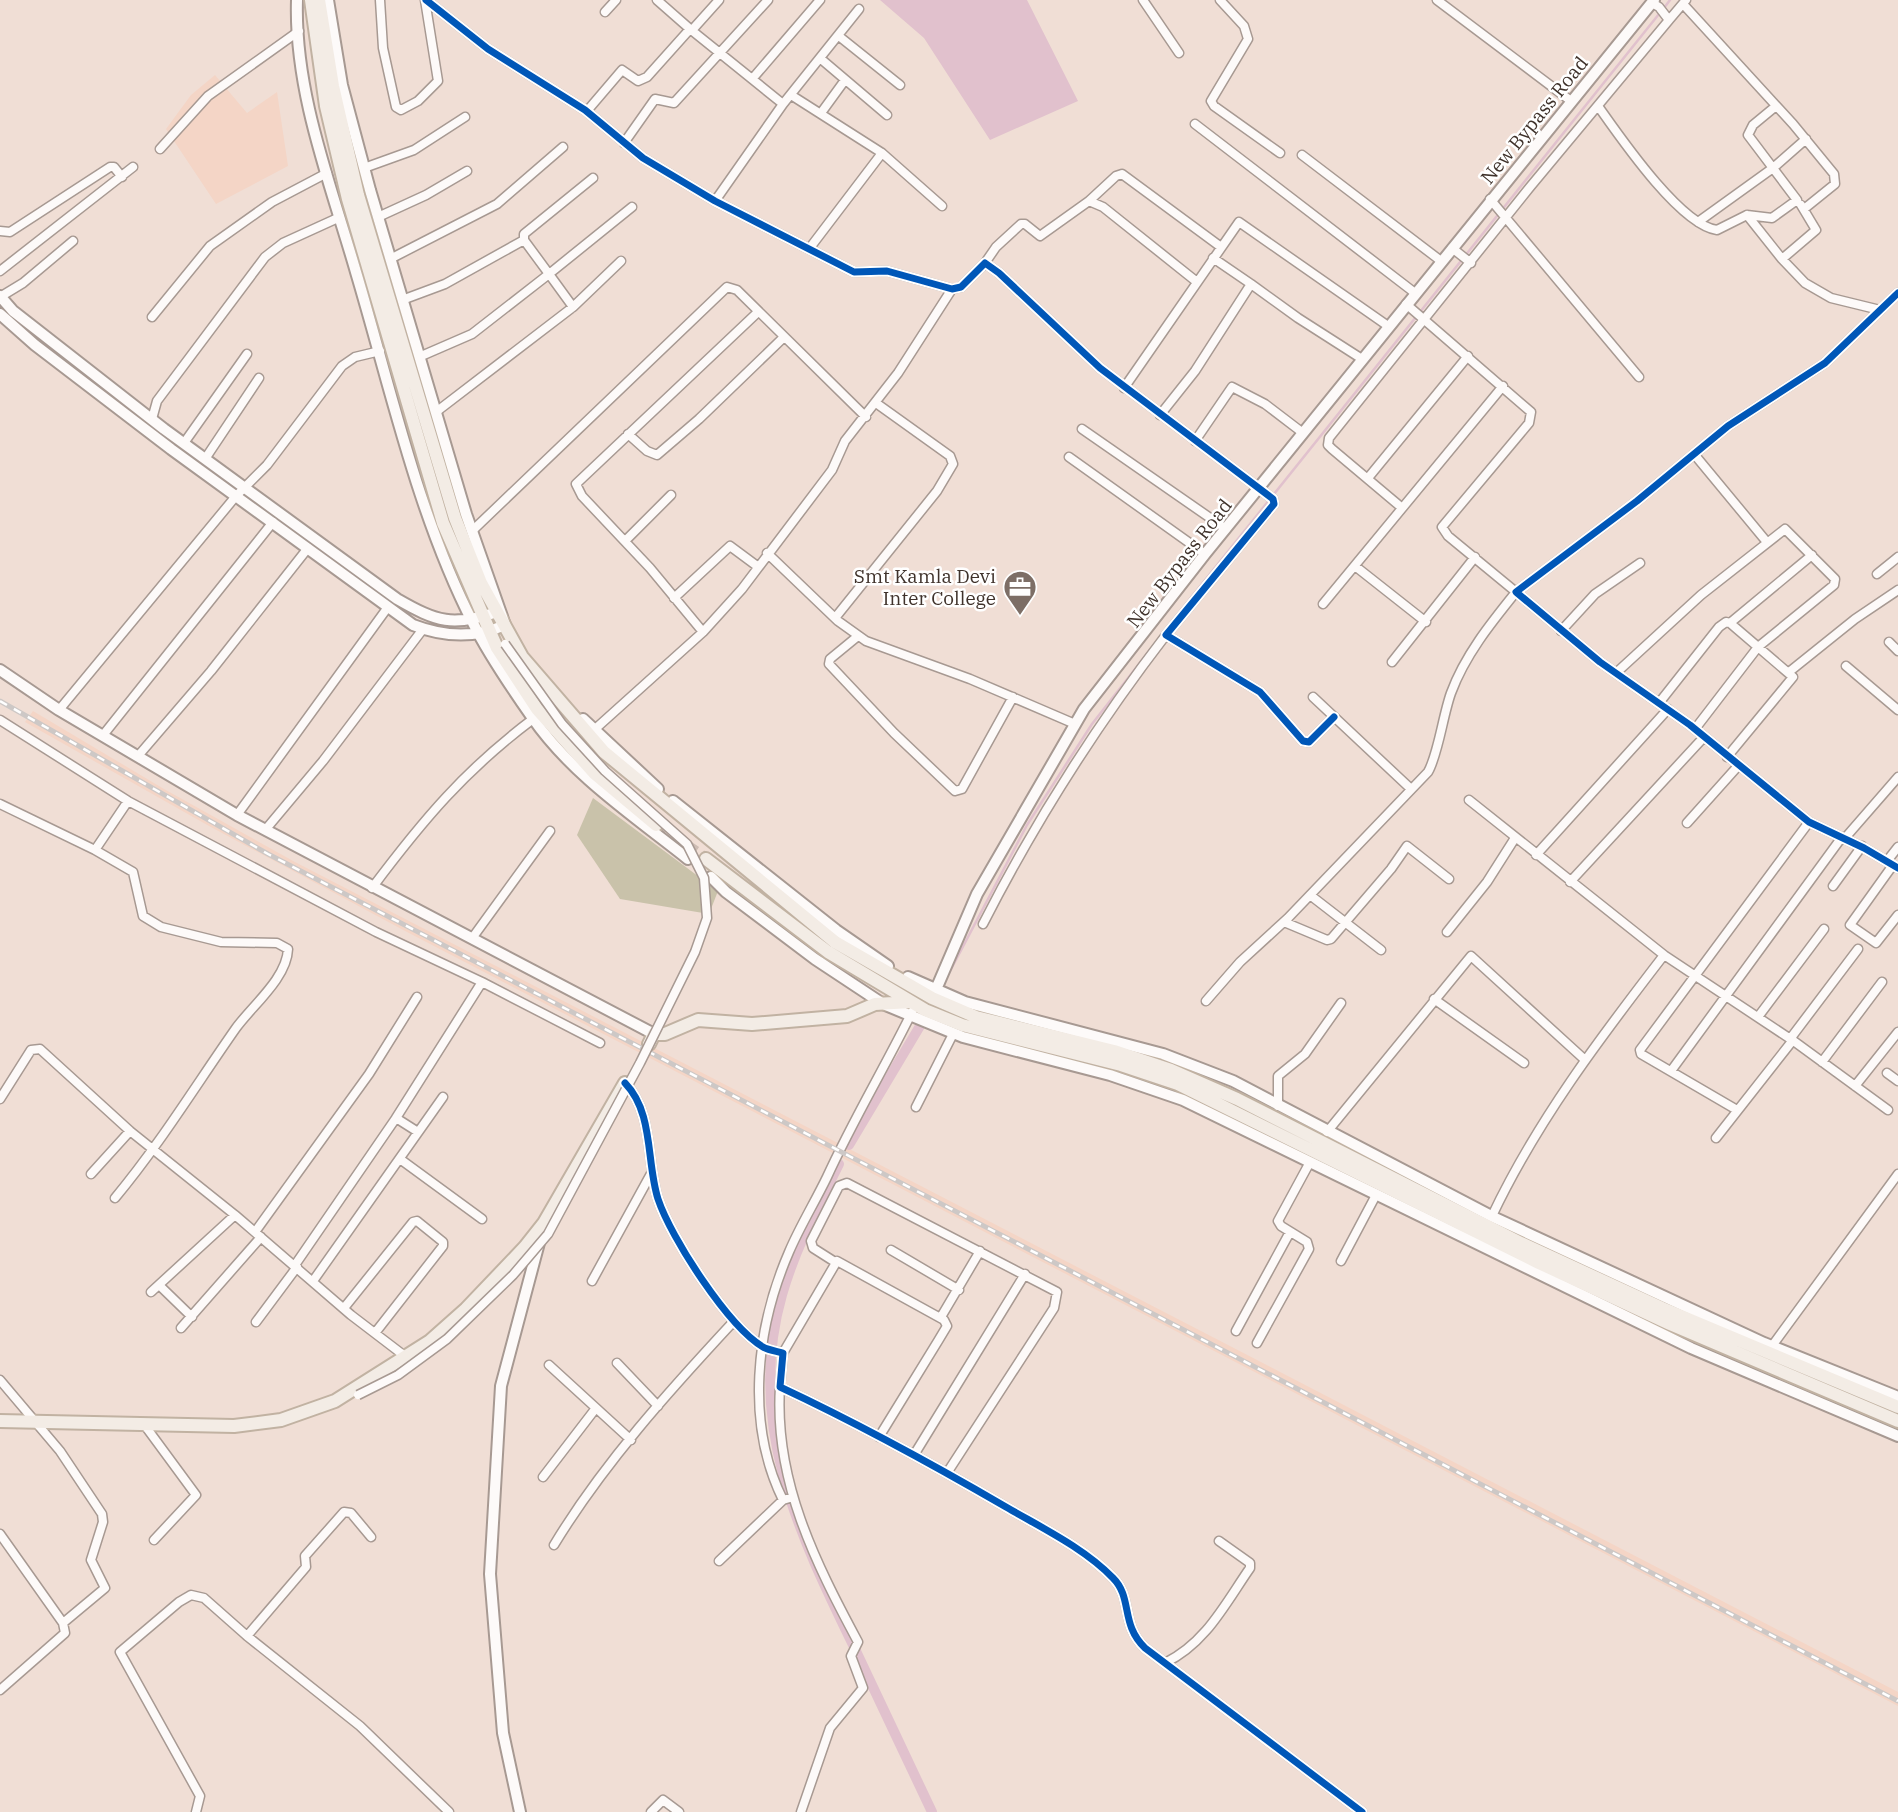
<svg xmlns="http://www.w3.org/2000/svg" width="1898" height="1812" font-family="'IBM Plex Serif',serif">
<rect width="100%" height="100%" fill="#f0ded5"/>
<path fill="#f4d5c6" d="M215,75L247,113L277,92L288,166L216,204L166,129L191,95Z
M33,711L164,789L295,862L1898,1692V1706L407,932L209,826L25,722Z"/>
<path fill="#c9c2aa" d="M593,798L718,891L709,914L620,899L577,835Z"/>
<path fill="#e1c1cd" d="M880,0H1027L1078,101L990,140L924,38Z"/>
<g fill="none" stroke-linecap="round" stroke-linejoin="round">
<path stroke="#e1c1cd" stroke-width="2.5" d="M1664,8L1670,0
M1173,620L1659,14
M948,975L1027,825L1092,724L1150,650"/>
<path stroke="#e1c1cd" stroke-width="10" d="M849,1145L920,1026
M839,1164C818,1206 795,1249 782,1295C745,1424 800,1536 855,1649C881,1703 906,1758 932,1812"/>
<path stroke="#cdbcb3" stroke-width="12" stroke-dasharray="12 6" stroke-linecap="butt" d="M656,825L706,859"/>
<defs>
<path id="street" d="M380,0L383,48L396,107L401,110L418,101L438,81L425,0
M426,0L488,49L585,110L643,158L715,201L854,272L887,271L952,289L961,287L985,263L999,273L1100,368L1273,499L1274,504L1166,635L1260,692L1303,741L1309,742L1334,717
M657,0L690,29
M1143,0L1179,53
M1220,0L1244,26L1248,39L1211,101L1214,106L1280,153
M1437,0L1571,101
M1683,4L1793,124L1834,174L1835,184L1804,209
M605,12L616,0
M1669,20L1686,0
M693,29L719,0
M840,37L900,85
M821,59L887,115
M753,78L820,0
M791,95L882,153L809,249
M1598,106C1620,137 1680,225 1717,230L1747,215L1772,218L1797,200L1748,135L1753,125L1776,106
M587,111L622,70L638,81L647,77L690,29L783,104
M821,113L845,80
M1195,124L1415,293
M624,143L655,99L674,103L768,0
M160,149L208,96L299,31
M882,153L942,206
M1302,155L1441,261
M364,168L414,150L465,117
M1490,199L1639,377
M715,201L783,104L859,9
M1089,201L1116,176L1122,174L1221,247
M1747,215L1782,259L1816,230L1801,205
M378,217L426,195L467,171
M1698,222L1773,168L1806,139
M0,231L10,232L110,167H114L122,177
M1452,248L1471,263
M390,259L497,204L563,147
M1782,259L1805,283L1831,298L1880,310
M985,263L996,247L1021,224H1025L1040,236L1089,201L1103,207L1197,282
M0,271L133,167
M1251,284L1298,318L1362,359
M1898,293L1825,363L1728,426L1637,501L1516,592L1600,662L1690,725L1809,822L1864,848L1898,868
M0,297L23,283L73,241
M402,300L445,284L524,240V234L593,178
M573,307L621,261
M152,317L210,246L272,202L327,173
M419,357L472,334L549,274L524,240
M1124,388L1239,222L1388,326
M436,412L573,307L549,274L632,207
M1160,415L1195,371L1251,284L1213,258
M152,419L157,401L265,257L283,243L340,217
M1082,429L1226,529
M628,434L647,451L657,455L699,419L783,338
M1195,441L1232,387L1265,404L1303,433
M184,443L247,354
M1694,454L1766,541
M1069,457L1205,554
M205,459L259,378
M1368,478L1468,356
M1401,507L1332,449L1328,445L1329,438L1530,187L1669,20L1659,7L1652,3
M472,531L727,287L737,290L866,417
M625,541L671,495
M767,553L838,621L866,641L970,679L1075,724
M1355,566L1426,622
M1877,574L1898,557
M674,598L730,546L757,566
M1323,604L1503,386
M835,618L937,491L953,464L950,456L876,403
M1730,623L1812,555
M1561,631L1595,594L1640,563
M703,632L650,568L582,496L576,484L758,312
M858,636L830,659L829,664L894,733L955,791L962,789L1013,697
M1889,642L1898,651
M1392,662L1475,557
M1846,666L1898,710
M1789,672L1855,619L1898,590
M1616,673L1701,595L1785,529L1835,579L1834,585L1758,647L1695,729
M1313,697L1411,789
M1659,703L1719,627L1726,622L1730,623L1793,677L1727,757
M59,710L236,496L267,465L342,366L355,357L380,351
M0,720L128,801
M594,730L703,632L742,589L832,470L845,441L898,373L952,289
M104,734L273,522
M138,756L211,671L308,548
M1469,800L1664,955
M0,804L95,850L128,801L376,932L482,982L396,1118L418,1132
M237,815L388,607
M1687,823L1738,766
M266,829L323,761L423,629
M1845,838L1898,777
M95,850L133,872L143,916L161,927L221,942L277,943L288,949C287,978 252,1006 236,1028C196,1085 160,1144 115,1198
M1536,855L1668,709
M1887,861L1898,847
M1893,865L1850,925L1876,943L1898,915
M1570,882L1704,737
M1833,886L1862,846
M372,888C423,820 465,770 533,719
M1310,895L1381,950
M1284,922L1327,940L1331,939L1391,869L1407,846L1449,879
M983,924C1035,822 1096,726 1166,635
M1447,932L1487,882L1515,838
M473,937L550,831
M482,982L600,1043
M1434,999L1524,1063
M1206,1001L1240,962L1288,918L1428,772C1438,755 1443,715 1451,693C1465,655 1491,623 1516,592L1448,536L1442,527L1529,423L1531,412L1406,304
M1758,1017L1824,929
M1790,1039L1858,949
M1822,1062L1882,982
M1671,1071L1842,837
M1887,1073L1898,1081
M625,1083C654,1113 646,1161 658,1199C671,1238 728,1326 763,1347C768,1350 776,1351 783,1353L780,1387C857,1423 932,1464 1006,1507C1042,1528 1084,1548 1113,1578C1133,1598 1120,1624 1145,1648L1362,1812
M1855,1086L1898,1032
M0,1099L31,1050L40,1049L130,1131L235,1215
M1278,1106V1076L1305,1054L1341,1003
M916,1107L953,1034
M1737,1110L1641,1054L1640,1050L1809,822
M1327,1132L1471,956L1584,1059
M1716,1138L1793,1040
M400,1159L482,1219
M91,1174L130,1131
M1492,1216C1537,1121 1600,1038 1664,955L1795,1042L1888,1110
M255,1232L369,1074L417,997
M891,1250L959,1290
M1341,1261L1376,1195
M835,1262L813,1248L811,1241L839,1186L847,1183L1057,1292L1054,1308L947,1473
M295,1265L396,1118
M313,1281L443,1097
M592,1281L652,1172
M159,1285L192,1317
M151,1292L235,1215L351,1315L406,1357
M344,1308L413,1222L417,1221L443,1242V1246L375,1333
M941,1317L980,1251
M256,1322L297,1267
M181,1328L261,1237
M1236,1331L1290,1232
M1257,1343L1309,1249L1307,1242L1281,1226L1278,1221L1310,1162
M1772,1346L1898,1174
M783,1353L837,1261L944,1320L947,1326L938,1341L879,1437
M617,1363L658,1406
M549,1365L631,1440
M0,1380L60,1451L102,1514L103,1522L91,1560L105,1588L63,1623L65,1633L0,1690
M780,1387C774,1480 815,1562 858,1642L851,1656L863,1688L830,1728L801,1812
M143,1423L196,1495L154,1540
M914,1455L1025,1274
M543,1477L596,1408
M793,1497L783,1500C745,1423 756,1328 789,1252C800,1226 815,1202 827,1177C853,1120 885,1067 912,1012
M0,1534L63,1623
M371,1537L351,1513L344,1512L305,1556L306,1567L247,1636L360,1726L449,1812
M554,1545C603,1464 669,1391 734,1321
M719,1561L783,1500
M1165,1663C1206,1643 1225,1604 1250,1568V1563L1219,1541
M196,1812L200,1796L120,1652L179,1602L191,1595L204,1598L247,1636
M651,1812L663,1800L679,1812"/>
<path id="secondary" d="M297,0C294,92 331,185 356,272C391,389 417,513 473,623C489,655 511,687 532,717C571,774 634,816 688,859
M0,296L13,311L164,429L397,599C437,622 453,627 497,612
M0,314L35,345L171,449L413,625C444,637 474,639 505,625L466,514L370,190L342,85L328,0
M0,670L59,710L237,815L654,1034
M583,719L658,789
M673,801L836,930L888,966
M711,877L726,892L815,959L883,1004L963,1037L1110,1075L1183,1100L1691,1348L1898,1436
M908,977L965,1002L1163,1054L1233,1081L1493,1217L1764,1343L1898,1397
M934,994L977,894L1084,709L1205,554L1654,0
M520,1812L503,1733L490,1574L501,1386L539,1243"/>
<path id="primary" d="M311,0L326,106L348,199L443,523L497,648L537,709L595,774L656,825
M319,0L333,86L358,195L455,518L481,583L522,657L604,752L835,942L932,998L976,1017L1114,1051L1171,1070L1237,1099L1521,1243L1662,1308L1898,1407
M706,859L828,952L925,1010L962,1025L1121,1065L1178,1084L1539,1263L1670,1324L1898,1421
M649,1044L654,1034H665L698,1020L752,1024L847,1016L875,1004L912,1002
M0,1421L234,1426L281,1420L335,1401L430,1341L466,1309L525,1247L544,1223L625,1083"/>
</defs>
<use href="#street" stroke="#a79992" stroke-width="11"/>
<use href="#secondary" stroke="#a79992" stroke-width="14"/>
<use href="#primary" stroke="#c1b2a2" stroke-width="16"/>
<use href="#street" stroke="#fdfaf9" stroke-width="8"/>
<use href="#secondary" stroke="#fdfaf9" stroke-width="10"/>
<use href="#primary" stroke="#f3ece5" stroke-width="12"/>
<defs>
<path id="rail" d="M0,701L268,854L1898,1701"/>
</defs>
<use href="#rail" stroke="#cdc8c6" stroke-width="5"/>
<use href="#rail" stroke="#fff" stroke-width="2.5" stroke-dasharray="8" stroke-linecap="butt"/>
<defs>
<path id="street-bridge" d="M358,1395L398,1375L447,1339L513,1275L548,1234L640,1063L695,952L707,918L704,878L687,844L605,771L562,724L505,644"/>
</defs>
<use href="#street-bridge" stroke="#a79992" stroke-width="11" stroke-linecap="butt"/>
<use href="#street-bridge" stroke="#fdfaf9" stroke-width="8"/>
<defs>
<path id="cycleway" d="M426,0L488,49L585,110L643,158L715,201L854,272L887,271L952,289L961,287L985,263L999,273L1100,368L1273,499L1274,504L1166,635L1260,692L1303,741L1309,742L1334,717
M1898,293L1825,363L1728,426L1637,501L1516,592L1600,662L1690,725L1809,822L1864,848L1898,868
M625,1083C654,1113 646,1161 658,1199C671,1238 728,1326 763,1347C768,1350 776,1351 783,1353L780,1387C857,1423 932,1464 1006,1507C1042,1528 1084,1548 1113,1578C1133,1598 1120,1624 1145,1648L1362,1812"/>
</defs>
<use href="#cycleway" stroke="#fff" stroke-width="11"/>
<use href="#cycleway" stroke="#0057b8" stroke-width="7"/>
</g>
<defs>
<symbol id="office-pin" viewBox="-11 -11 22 30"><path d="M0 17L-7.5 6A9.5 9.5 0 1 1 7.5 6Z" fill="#7d6e66" stroke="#fff"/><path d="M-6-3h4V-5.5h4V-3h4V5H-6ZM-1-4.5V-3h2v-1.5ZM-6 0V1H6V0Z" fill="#fff"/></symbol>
</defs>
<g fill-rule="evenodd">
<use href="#office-pin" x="1001" y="568" width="38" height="52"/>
</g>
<g text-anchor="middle" stroke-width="5" stroke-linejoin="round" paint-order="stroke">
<g font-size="19" fill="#3f322b" stroke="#fff">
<text transform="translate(1534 120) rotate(-51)" y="7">New Bypass Road</text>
<text transform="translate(1179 563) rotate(-52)" y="7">New Bypass Road</text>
</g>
<g font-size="19" fill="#3f322b" stroke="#fff" text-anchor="end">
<text x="996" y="583">Smt Kamla Devi<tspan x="996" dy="22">Inter College</tspan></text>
</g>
</g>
</svg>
